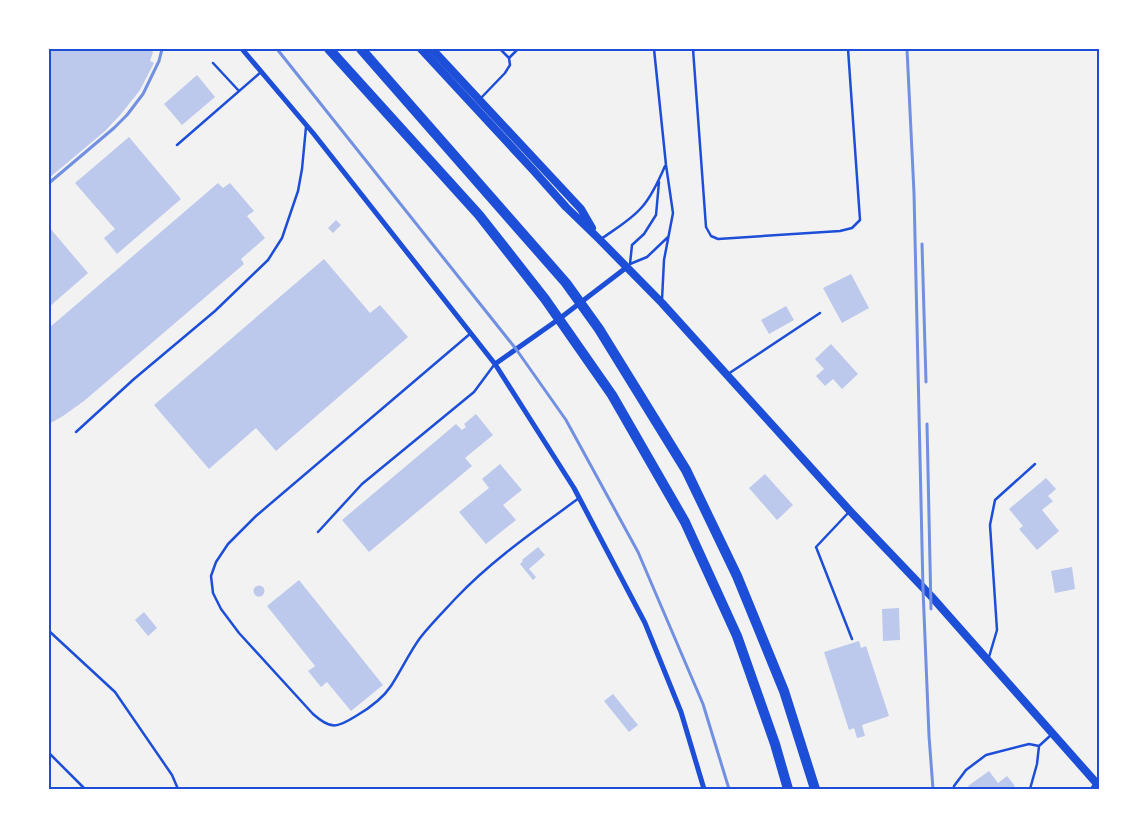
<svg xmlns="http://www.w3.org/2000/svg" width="1148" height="838" font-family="'Alegreya Sans',sans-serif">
<rect width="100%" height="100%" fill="#f2f2f2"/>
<path fill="#bdc9ec" d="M49,49H150L153,52L150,61L154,63L140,90L121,114L105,131L49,178Z
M197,75L215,97L182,125L164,104Z
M129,137L181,199L117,254L104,238L115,229L75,183Z
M218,183L223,188L230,183L254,211L247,216L265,238L241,259L244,264L84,401L63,416L49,424V328Z
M336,220L341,225L333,233L328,228Z
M49,227L88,273L49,307Z
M324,259L370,313L380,305L408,337L276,451L256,428L209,469L154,405Z
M851,274L869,308L842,323L823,288Z
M786,306L794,320L769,334L761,320Z
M831,344L858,374L842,389L833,379L825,386L816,376L824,369L815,359Z
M476,414L493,435L465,458L472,466L369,552L342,520L456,424L462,430L466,427L464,424Z
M500,464L522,490L503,505L516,520L486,544L459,512L489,488L482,479Z
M765,474L793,505L777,520L749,488Z
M1046,478L1056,489L1048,496L1053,501L1042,510L1059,531L1037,550L1019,529L1023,526L1009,509Z
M538,547L545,555L529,569L536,577L533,580L520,564L523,561L522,560Z
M1072,567L1075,589L1055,593L1051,571Z
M299,580L383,685L351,711L327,682L321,687L308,671L315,666L267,606Z
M253.5 591a5.5 5.5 0 1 1 11 0a5.5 5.5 0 1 1-11 0Z
M899,608L900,640L883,641L882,609Z
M144,612L157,628L148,636L135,620Z
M859,641L861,648L866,646L889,716L862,725L865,736L857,738L854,728L849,730L824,652Z
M613,694L638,725L629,732L604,701Z
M989,771L998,783L1007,776L1015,786L1010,789H971L968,786Z"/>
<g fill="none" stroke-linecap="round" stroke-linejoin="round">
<path stroke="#1d4ed8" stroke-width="2.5" d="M654,49L666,165L673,213L664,260L662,300
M693,49L706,227L711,236L718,239L840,231L852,228L860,220L848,49
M509,58L518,49
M213,63L239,91
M480,99L505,73L510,65L509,58L500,49
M177,145L261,72
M601,239C615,229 631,220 642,207C652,196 659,180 665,166
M630,264L632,245L644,234L656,215L659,182
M630,264L647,257L668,237
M471,333L256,516L228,544L216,562L211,576L213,593L221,609L239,633L313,714C331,730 337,728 356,716C368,709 383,698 391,686C401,671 409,653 420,638C431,624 444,611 456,598C492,560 537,529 579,498
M728,374L820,313
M76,432L134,379L215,311L268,260L282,238L298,191L302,169L306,127
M849,512L816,547L852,639
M318,532L362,484L474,392L494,365
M49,631L115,692L172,775L178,789
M989,657L997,630L990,525L995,500L1035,464
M49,753L85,789
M954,789V786L966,770L986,755L1029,744L1039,746L1051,735
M1030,789L1037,764L1039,746
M1091,789L1095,783"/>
<path stroke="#1d4ed8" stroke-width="5" d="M242,49L313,133L495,364L574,488L645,623L681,712L704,789
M495,364L559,319L627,267"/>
<path stroke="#1d4ed8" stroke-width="8" d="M421,49L533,170L566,207L600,240L662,303L850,511L931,596L1099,786
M432,49L581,209L592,228"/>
<path stroke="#1d4ed8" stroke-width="10" d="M329,49L479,215L545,299L612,395L685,522L737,636L775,744L788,789
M361,49L566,283L599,329L686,470L737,576L784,691L815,789"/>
<path stroke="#7290e2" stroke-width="3" d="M277,49L516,349L566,420L638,552L703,704L729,789
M907,49L914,193L923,589L929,736L933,789
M49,183L114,128L127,115L143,94L159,61L162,49
M922,244L926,382
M927,424L931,609"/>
</g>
<rect width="1148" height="838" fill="none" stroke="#ffffff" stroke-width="100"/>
<rect x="50" y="50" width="1048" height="738" fill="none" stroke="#1d4ed8" stroke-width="2"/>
</svg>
